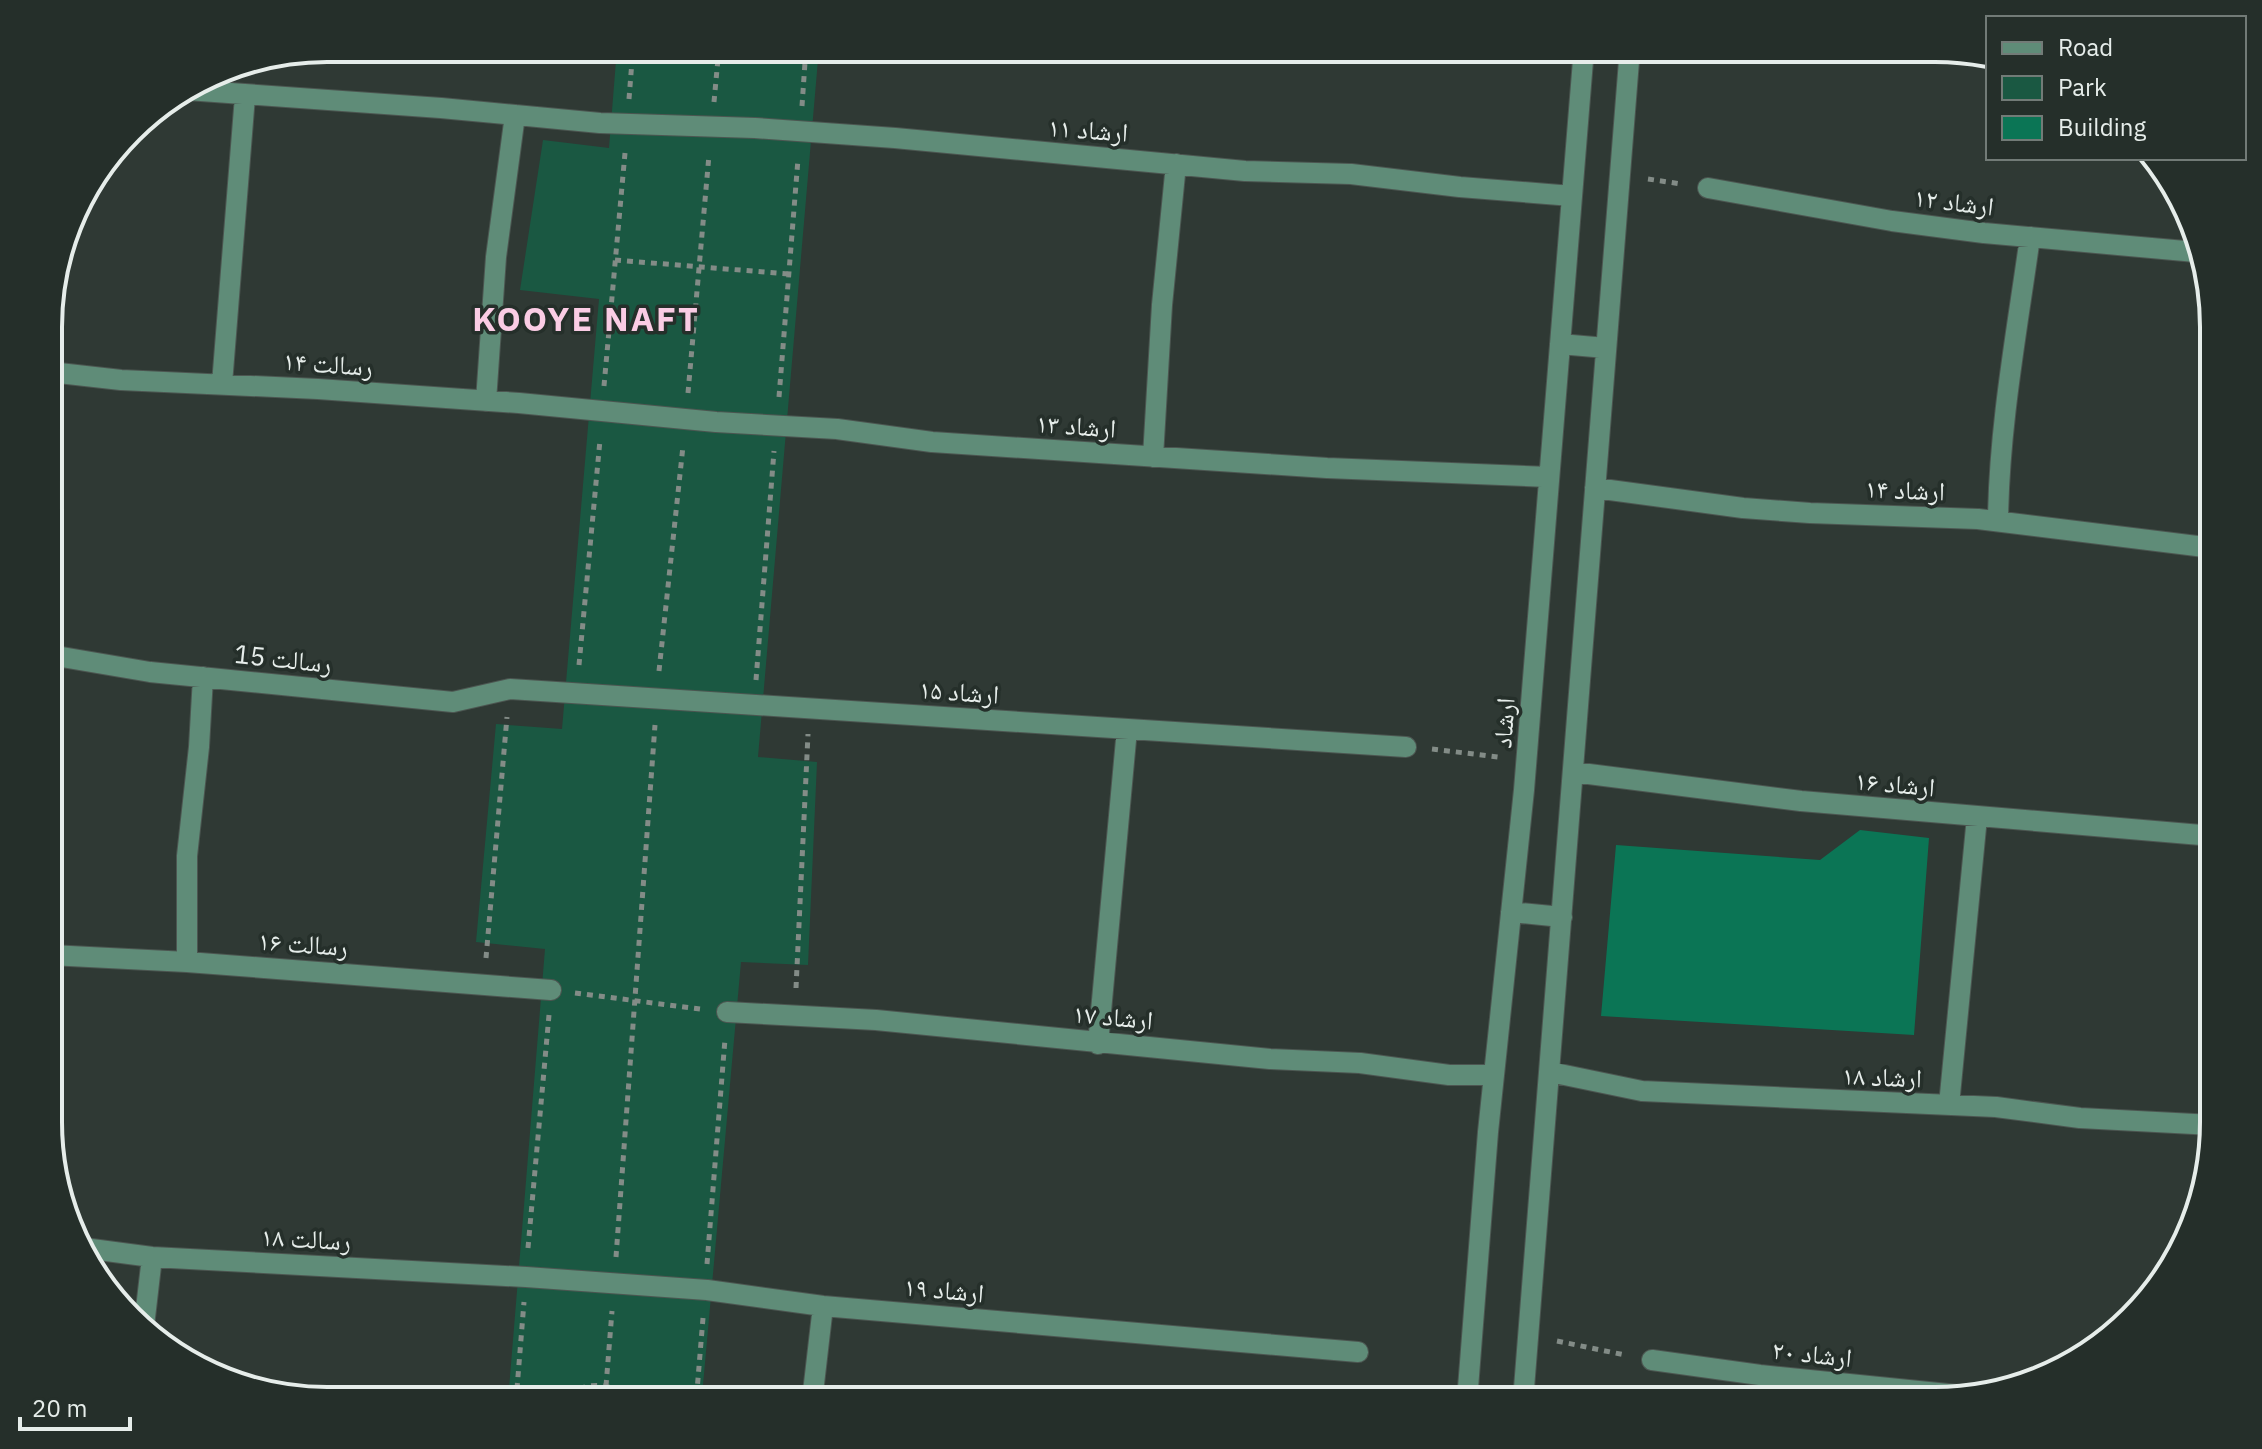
<svg xmlns="http://www.w3.org/2000/svg" width="2262" height="1449" font-family="'IBM Plex Sans','Noto Naskh Arabic',sans-serif">
<rect width="100%" height="100%" fill="#2f3934"/>
<path fill="#1a5842" d="M617,48H819L758,757L817,762L808,965L741,962L703,1385L783,1389L782,1401H508L545,949L476,942L496,724L562,729L599,299L520,290L543,140L609,148Z"/>
<path fill="#0b7555" d="M1860,830L1929,838L1914,1035L1601,1016L1616,845L1820,860Z"/>
<g fill="none" stroke-linecap="round" stroke-linejoin="round">
<defs>
<path id="minor" d="M187,90L441,108L600,123L755,128L895,138L1245,171L1351,174L1460,187L1572,196
M1708,188L1892,221L1984,233L2196,252
M1560,344L1606,348
M50,372L121,380L318,389L519,403L716,422L837,429L932,442L1327,468L1549,477
M222,384L245,96
M486,401L496,257L515,115
M1153,457L1162,305L1176,164
M1595,488L1743,508L1810,513L1978,519L2213,548
M1998,521C1999,426 2017,331 2030,237
M50,655L150,672L453,702L510,689L1406,747
M1573,772L1801,801L2213,836
M1511,912L1562,917
M50,955L187,962L551,990
M187,962V856L199,747L203,677
M727,1012L876,1020L1270,1059L1360,1063L1449,1075H1494
M1098,1044L1127,729
M1550,1072L1642,1091L1996,1107L2080,1118L2213,1125
M1949,1105L1977,817
M84,1248L152,1257L526,1277L707,1290L823,1306L1358,1352
M144,1326L152,1257
M1652,1360L1760,1375L1968,1396
M812,1401L823,1306
M1467,1401L1488,1132L1524,790L1584,48
M1523,1401L1630,48"/>
</defs>
<use href="#minor" stroke="#4c5651" stroke-width="22"/>
<path stroke="#838c87" stroke-width="5" stroke-dasharray="6 6" stroke-linecap="butt" d="M629,99L633,48
M714,102L719,48
M802,106L806,48
M1648,179L1681,184
M615,260L789,274
M604,386L625,153
M688,393L709,155
M779,397L798,159
M579,665L600,440
M659,671L683,446
M756,680L774,451
M1432,749L1498,757
M486,958L507,717
M796,988L808,734
M575,993L700,1009
M528,1248L549,1015
M616,1257L655,725
M707,1264L725,1039
M703,1318L697,1391L785,1399
M1557,1341L1625,1355
M606,1386L612,1311
M516,1401L524,1302
M559,1401C587,1377 613,1384 642,1401"/>
<use href="#minor" stroke="#5f8c78" stroke-width="20"/>
</g>
<g text-anchor="middle" stroke-width="7" stroke-linejoin="round" paint-order="stroke">
<g font-size="26" fill="#e6edea" stroke="#252f2a">
<text transform="translate(1088 130) rotate(4)" y="9">ارشاد ۱۱</text>
<text transform="translate(1954 202) rotate(7)" y="9">ارشاد ۱۲</text>
<text transform="translate(328 364) rotate(4)" y="9">رسالت ۱۴</text>
<text transform="translate(1076 426) rotate(4)" y="9">ارشاد ۱۳</text>
<text transform="translate(1905 490) rotate(2)" y="9">ارشاد ۱۴</text>
<text transform="translate(283 659) rotate(6)" y="9">رسالت 15</text>
<text transform="translate(959 692) rotate(4)" y="9">ارشاد ۱۵</text>
<text transform="translate(1504 723) rotate(-86)" y="9">ارشاد</text>
<text transform="translate(1895 784) rotate(5)" y="9">ارشاد ۱۶</text>
<text transform="translate(303 944) rotate(4)" y="9">رسالت ۱۶</text>
<text transform="translate(1113 1017) rotate(5)" y="9">ارشاد ۱۷</text>
<text transform="translate(1882 1077) rotate(2)" y="9">ارشاد ۱۸</text>
<text transform="translate(306 1239) rotate(3)" y="9">رسالت ۱۸</text>
<text transform="translate(944 1290) rotate(5)" y="9">ارشاد ۱۹</text>
<text transform="translate(1812 1354) rotate(6)" y="9">ارشاد ۲۰</text>
</g>
<g font-size="34" font-weight="bold" letter-spacing="2" fill="#facce4" stroke="#252f2a">
<text x="586" y="331">KOOYE NAFT</text>
</g>
</g>
<path d="M0 0H2262V1449H0ZM327 62H1935A265 265 0 0 1 2200 327V1122A265 265 0 0 1 1935 1387H327A265 265 0 0 1 62 1122V327A265 265 0 0 1 327 62Z" fill="#252f2a" fill-rule="evenodd"/>
<path fill="none" stroke="#e6edea" stroke-width="4" d="M327 62H1935A265 265 0 0 1 2200 327V1122A265 265 0 0 1 1935 1387H327A265 265 0 0 1 62 1122V327A265 265 0 0 1 327 62Z"/>
<rect x="1986" y="16" width="260" height="144" fill="#252f2a" stroke="#727b77" stroke-width="2"/>
<rect x="2002" y="42" width="40" height="12" fill="#5f8c78" stroke="#727b77" stroke-width="2"/>
<text x="2058" y="56" font-size="24" fill="#e6edea">Road</text>
<rect x="2002" y="76" width="40" height="24" fill="#1a5842" stroke="#727b77" stroke-width="2"/>
<text x="2058" y="96" font-size="24" fill="#e6edea">Park</text>
<rect x="2002" y="116" width="40" height="24" fill="#0b7555" stroke="#727b77" stroke-width="2"/>
<text x="2058" y="136" font-size="24" fill="#e6edea">Building</text>
<path d="M20 1417v12h110v-12" fill="none" stroke="#e6edea" stroke-width="4"/>
<text x="32" y="1417" font-size="24" fill="#e6edea" stroke="#252f2a" stroke-width="6" paint-order="stroke">20 m</text>
</svg>
